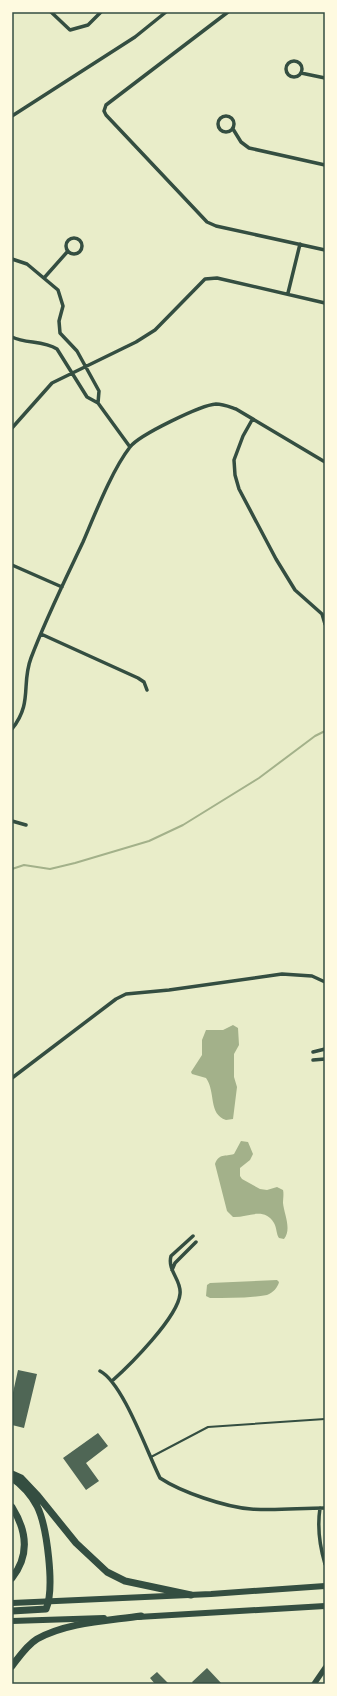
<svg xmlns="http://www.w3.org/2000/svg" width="337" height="1696" font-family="Karla,sans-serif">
<rect width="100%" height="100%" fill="#e9edc9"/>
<path fill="#a3b18a" d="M233,1025L238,1028L239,1045L234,1054V1077L237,1087L233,1119L226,1120C208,1114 216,1092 206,1078L192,1074L191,1072L202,1055V1040L206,1030H223Z
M241,1141L248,1142L253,1154L250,1160L240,1168V1176L242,1179L260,1189L267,1190L277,1187L283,1190C284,1194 283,1199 283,1203C284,1214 292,1229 284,1239L279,1238C276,1234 277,1228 274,1223C264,1206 247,1218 233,1217L227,1211L215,1164C219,1153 225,1157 234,1154Z
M277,1280L279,1282C278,1287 273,1293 267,1295C249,1298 228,1298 210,1298L206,1296L207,1285L210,1283Z"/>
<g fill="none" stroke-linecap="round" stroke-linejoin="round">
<path stroke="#a3b18a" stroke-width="2" d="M12,869L24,865L50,869L75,863L149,841L183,825L259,778L315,736L325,731"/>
</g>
<path fill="#4f6655" d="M18,1370L37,1374L24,1428L12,1425V1397Z
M98,1433L108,1446L86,1463L99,1481L86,1490L63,1458Z
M207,1668L222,1684H193L192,1682Z
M157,1672L169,1684H155L150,1678Z"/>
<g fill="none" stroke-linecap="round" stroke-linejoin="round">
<path stroke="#344e41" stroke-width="2" d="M151,1457L208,1427L325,1419"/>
<path stroke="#344e41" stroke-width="3.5" d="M51,12L70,30L88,25L101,12
M228,12L106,105L104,111L106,115L207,222L216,226L325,250
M286 69a8 8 0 1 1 16 0a8 8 0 1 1-16 0Z
M301,73L325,78
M218 124a8 8 0 1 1 16 0a8 8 0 1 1-16 0Z
M12,116L135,37L166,12
M233,129L241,142L249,148L325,165
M66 246a8 8 0 1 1 16 0a8 8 0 1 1-16 0Z
M12,259L27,264L58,290L63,306L59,321L60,333L77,351L99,391L98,403L87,397L57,349C43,340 26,344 12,337
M44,278L68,251
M288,293L300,244
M98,403L130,447
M252,420L243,436L234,460L235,475L239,489L276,559L295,590L322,614L325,624
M12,428L52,383L136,342L155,330L205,279L217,278L325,303
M12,565L62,587
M41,634L138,678L144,682L147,690
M12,729C33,703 21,684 31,658C46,618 65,580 83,542C95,514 112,470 130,447C139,435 201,405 216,404C223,404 230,407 236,409L325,462
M12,821L26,825
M313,1052L325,1049
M313,1060L325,1059
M12,1078L116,999L126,994L169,990L282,974L312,976L325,982
M172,1270L175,1263L196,1242
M100,1371C123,1383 147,1452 160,1478C181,1492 225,1507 251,1509C275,1511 300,1508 325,1508
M112,1381C130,1365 178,1317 180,1294C182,1280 167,1271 171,1256L193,1236
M320,1508C317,1528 319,1544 325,1564"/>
<path stroke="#344e41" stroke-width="5.5" d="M314,1684L325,1668"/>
<path stroke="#344e41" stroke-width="6" d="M12,1603L211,1594L325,1586
M138,1617L325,1606
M12,1621L104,1618"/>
<path stroke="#344e41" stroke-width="7" d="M12,1474L21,1478L38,1496L76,1543L107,1572L125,1581L191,1595
M12,1478C22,1485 31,1495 37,1506C47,1526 55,1589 46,1609L12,1611
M12,1507C27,1531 30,1555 12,1578
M12,1666C19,1657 27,1645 37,1639C68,1622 107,1621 141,1616"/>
</g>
<rect width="337" height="1696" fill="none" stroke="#fefae0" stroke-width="26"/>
<rect x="13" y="13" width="311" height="1670" fill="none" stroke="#344e41" stroke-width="1.5"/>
</svg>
